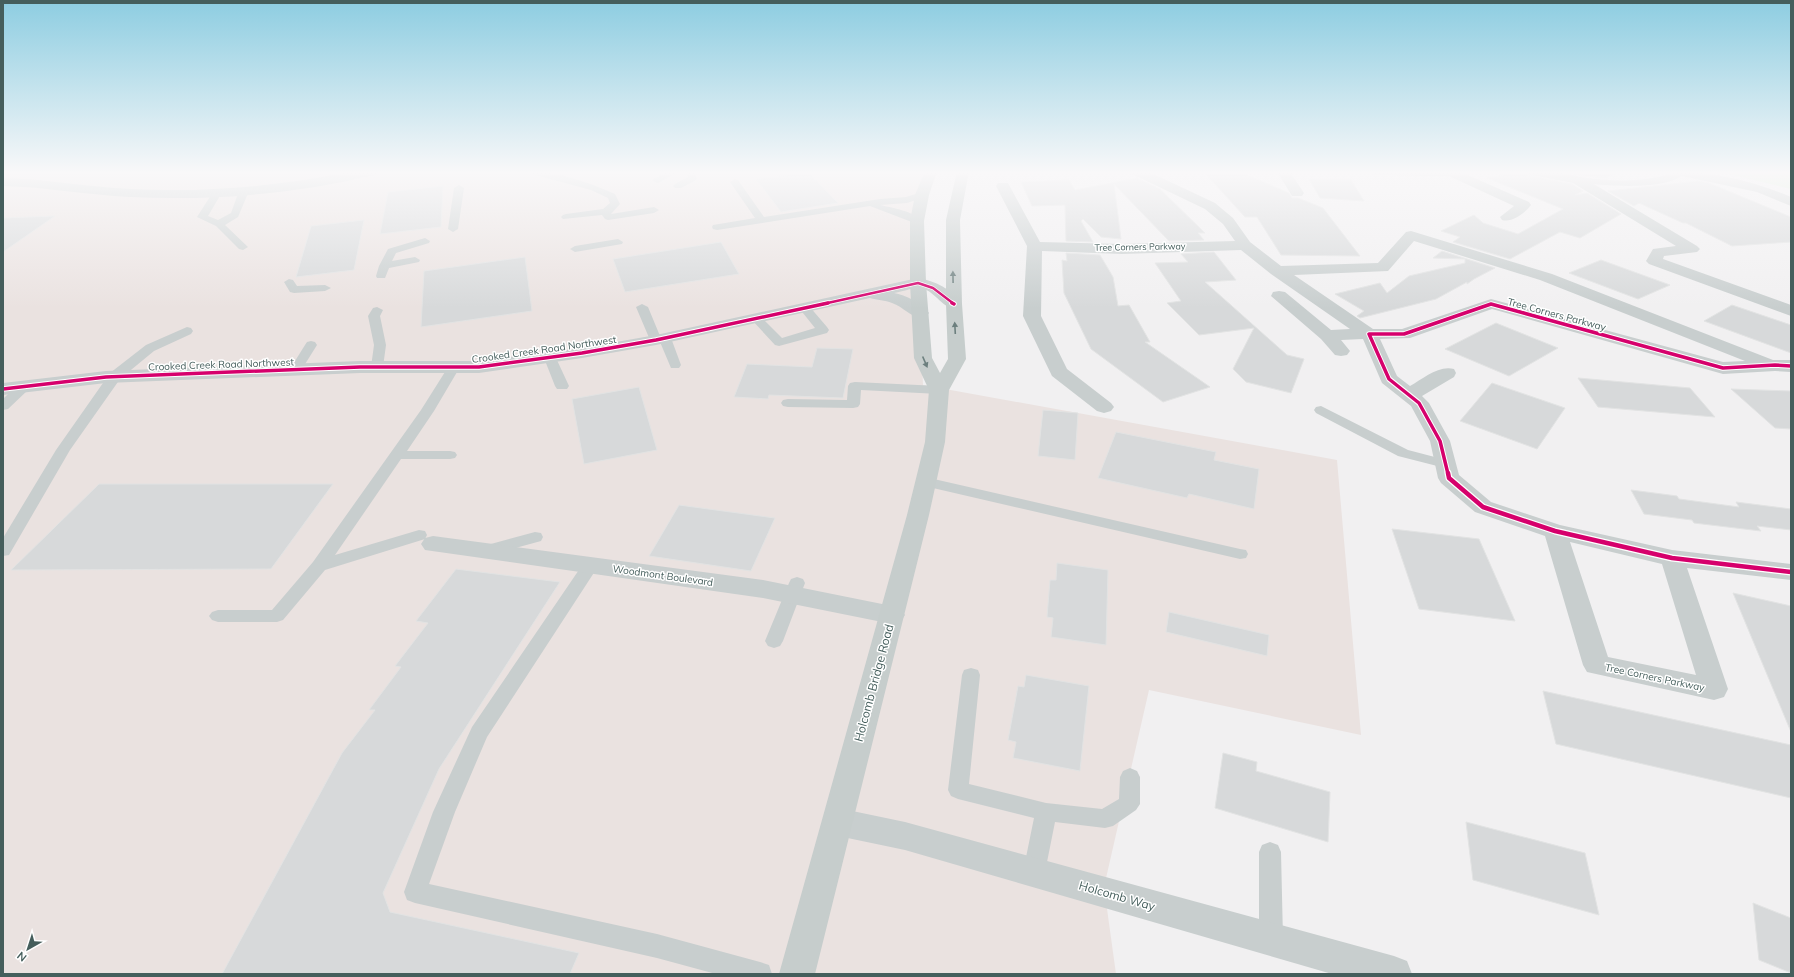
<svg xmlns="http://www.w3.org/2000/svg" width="1794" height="977" font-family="Mulish,sans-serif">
<rect width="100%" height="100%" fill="#f1f0f1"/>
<path fill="#eae2e0" d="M3,171H938L925,199L918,275L923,385L1337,460L1361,735L1149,690L1104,887L1116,974H3Z"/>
<path fill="#d8f2d2" d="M1716,171H1791V189Z"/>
<path fill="#d7d9da" stroke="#e2e3e3" d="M1203,171H1238L1289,193L1292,198H1298L1323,208L1360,256L1281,255L1257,217H1245Z
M1525,171L1527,175L1572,184L1583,191L1575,195L1587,193L1621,214L1580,238L1560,232L1510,259L1453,242L1460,237L1441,231L1474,215L1483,223L1518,234L1563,209L1487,178Z
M1559,171H1620L1606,178L1584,176Z
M808,172L838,203L781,212L756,179Z
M1137,178L1160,189L1205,233H1198L1204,240L1169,241L1114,184L1121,239L1101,237L1083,219L1081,221L1093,242L1066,241L1065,205L1032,206L1021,182L1069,180L1075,190Z
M1309,179L1351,180L1364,201L1320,198Z
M1698,181L1709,183L1791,217V242L1732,246L1686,223H1683L1639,203L1634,206L1608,191Z
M443,186L441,227L380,234L388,192Z
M55,216L3,252V218Z
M364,220L354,270L296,277L311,226Z
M721,242L739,274L625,292L613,259Z
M1442,251L1495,268L1474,279L1467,284V282L1436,299L1360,318L1357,316L1364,311L1335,294L1380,283L1387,293L1409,276L1465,263V259L1433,258Z
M1214,252L1236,280L1205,282L1287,355L1304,359L1291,393L1246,382L1233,369L1254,328L1199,335L1167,303L1181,301L1155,263L1188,262L1181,254Z
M1066,253L1100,255L1113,277L1118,306L1129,305L1150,342H1145L1210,387L1163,402L1091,349L1064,293L1062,260L1067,261Z
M525,257L532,311L421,327L424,271Z
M1601,260L1670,285L1638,299L1569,273Z
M1732,305L1791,325V353L1704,321Z
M1496,323L1558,348L1509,376L1445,349Z
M817,348L853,349L843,398L769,395L768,399L734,397L747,364L812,367Z
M1578,378L1690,388L1715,417L1598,407Z
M1492,383L1565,408L1537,449L1460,421Z
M639,387L657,450L584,464L572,399Z
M1731,389L1791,391V429L1775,428Z
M1043,410L1078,413L1075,460L1038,456Z
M1116,432L1216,452L1214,460L1259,469L1254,509L1189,494L1187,498L1098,478Z
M99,484H333L271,569L11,570Z
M1631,490L1677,496L1679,499L1739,507L1736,502L1791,509V530L1757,526L1761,531L1694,523L1692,520L1644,514Z
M679,505L775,518L751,571L649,556Z
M1392,529L1479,539L1515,621L1419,609Z
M1057,563L1108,570L1106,645L1051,637L1053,618L1047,617L1050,580H1056Z
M456,569L560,582L439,769L383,893L390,912L579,953L570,974H222L342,753L375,710H369L401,667L395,666L428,623L416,621Z
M1733,593L1791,606V732Z
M1169,612L1269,635L1267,656L1166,632Z
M1026,675L1089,686L1080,771L1013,758L1016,742L1008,740L1018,686L1024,687Z
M1543,691L1791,745V798L1556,744Z
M1223,753L1257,762L1256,771L1330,792L1328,842L1215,808Z
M1466,822L1585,853L1599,915L1473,880Z
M1753,903L1791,918V973L1759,960Z"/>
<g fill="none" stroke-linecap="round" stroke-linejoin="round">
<path fill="#c8cece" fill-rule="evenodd" d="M527,171C556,171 588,182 615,194L620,204L611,214L654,207L659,210L654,213L608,220L605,219L602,215L563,219L561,217L563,215L566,214L603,209L610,203L608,198L591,190L528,173Z
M669,171H680L660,182L657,183L652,180Z
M687,171H693L697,178L696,180L681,188H675L673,186L675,184L688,177L686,173Z
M1678,171H1684L1685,173C1669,190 1615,186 1593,184C1587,184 1577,185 1572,180L1577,177C1612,181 1645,184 1678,171Z
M735,179L738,180L764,217L880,199L906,197L922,192L927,195L925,197L907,203L880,205C893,208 913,211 922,221L917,224L870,206L717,230L713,229L712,227L713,225L755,218L730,182Z
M459,185L464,188L458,229L453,232L448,229L454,188Z
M244,188L249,191L238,217L225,225L248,247L243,250L239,249L216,226L197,217L213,192L216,191L221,194L208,216L218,220L231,213L239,191Z
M425,238L430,241L429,243L396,253L392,261L415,257L420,260L419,262L389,268L385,278H377L376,276L379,266L388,249Z
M618,239L623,242L622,244L575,252L570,249L575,246Z
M289,279L293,280L297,286L325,285L331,288L325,291L294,293L290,292L284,282Z
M642,304L648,307L660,336L665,334L669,335L671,338L681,365L679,368H671L660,342L652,343L650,340L636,307Z
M805,305L809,306L827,327L829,330L827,333L779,346L775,345L751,319L753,317H761L782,338L815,328L799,308Z
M377,307L383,310L380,316L386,345L383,367L381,370H373L371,367L374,345L368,316L373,308Z
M187,327L191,328L193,331L191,334L154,351L120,379L70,450L9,555L3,556V538L56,450L110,373L146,345Z
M311,341L315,342L317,345L302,369L300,372H292L290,369L305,345L307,342Z
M550,354L554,355L556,358L569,386L567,389H557L555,386L544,358L546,355Z
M454,363L458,364L460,367L434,411L407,451H450L455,452L457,455L455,458L450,459H401L335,555L419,530L425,531L427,535L425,539L325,570L283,620L277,622H218L212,620L209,616L212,612L218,610H272L313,562L421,410L450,364Z
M855,382L939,386L944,387L946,390L944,393L939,394L861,390L860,404L858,407L853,408L788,407L783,406L781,403L783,400L788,399L847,400L848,386L850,383Z
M23,383L28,384L30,387L28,390L8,409L3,410V399L18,384Z
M1321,406L1408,450L1450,461L1452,464L1450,467L1445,468L1398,456L1316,413L1314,410L1316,407Z
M925,477L1240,549L1246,550L1248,554L1246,558L1240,559L920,485L918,482L920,479Z
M535,532L541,533L543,537L541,541L486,556L480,555L478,551L480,547Z
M591,559L597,561L599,565L487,737L455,812L429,884L657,934L760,962L769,965L772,974H716L657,958L415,903L407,900L404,892L433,812L472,727L585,561Z
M797,577L803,579L805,583L783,641L780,646L774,648L768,646L765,641L789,583L791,579Z
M971,668L978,670L980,675L969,784L1046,803L1102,809L1119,799L1120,777L1123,771L1130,768L1137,771L1140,777V804L1136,810L1113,826L1105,828L1055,822L1045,872L1042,879L1034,882L1026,879L1023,872L1034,818L958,799L951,796L948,790L962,675L964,670Z
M1270,842L1278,845L1281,852L1283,939L1279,947L1271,951L1263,947L1259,939V852L1262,845Z"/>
<path fill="#c8cece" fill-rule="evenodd" d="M354,171H379L378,174C297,194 213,201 130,197C88,195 46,187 3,186V178C46,179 88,187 130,189C206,193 281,186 354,171Z
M1131,171H1147L1215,203L1233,218L1250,242L1281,266L1378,263L1406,232L1411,231L1552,274L1773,360H1791V372L1775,371L1723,374L1492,309L1410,338L1380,339L1397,376L1410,386C1423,379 1438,365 1454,369L1456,373L1454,377L1422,396L1429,403L1450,441L1459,475L1491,502L1560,525L1672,550L1791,564V580L1687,568L1728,689L1724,697L1714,700L1587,672L1583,665L1545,536L1475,512L1441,483L1438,478L1430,441L1411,406L1382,383L1363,339L1341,340L1350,351L1347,355L1341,356L1335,355L1321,339L1271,296L1273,292L1279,291L1285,292L1331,330L1350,329L1271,274L1241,250L1122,254L1042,251L1041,316L1067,369L1111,403L1114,407L1111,411L1104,413L1097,411L1052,376L1023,316L1027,246L996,186L998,183H1008L1040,242L1122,244L1235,241L1223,224L1205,209L1132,174ZM1414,241L1540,280L1745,361L1723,362L1491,299L1402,329H1373L1294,275L1388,271ZM1570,542L1662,564L1696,675L1608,657Z
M1280,171H1296L1292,175L1304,193L1302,196H1292L1278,173Z
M1372,171H1464L1463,173L1529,202L1531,205C1525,213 1512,223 1502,220L1500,217L1514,206L1449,176L1378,175L1373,174Z
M1526,171H1551L1582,177L1697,246L1700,249L1697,252L1664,256L1663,259L1791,305V316L1649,264L1646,261L1653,249L1676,246L1573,183L1527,174Z
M1671,171C1711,171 1753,181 1791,197V206L1757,192L1677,175L1672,174Z
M433,536L763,580L892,606L901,609L905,615L901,621L892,624L763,598L425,550L421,544L425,538Z
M838,808L905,822L1394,956L1407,961L1412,974H1332L905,850L838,836L827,832L822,822L827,812Z"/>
<path fill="#c8cece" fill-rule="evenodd" d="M918,278C935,281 952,289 962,304L960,308C942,312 936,289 919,288C911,288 901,292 894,293C905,295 922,303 929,313L926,317C911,320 905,307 892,303C885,300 877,300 870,298L656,345L582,358L479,373H360L106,383L3,395V383L106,371L360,361H479L582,348L656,335Z"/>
<path fill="#c6cdcc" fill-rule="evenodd" d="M925,171H937L929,195L924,221L926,283L932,358L940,373L948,359L946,304V220L957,171H969L960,220L962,304L966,359L949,390L945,442L929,515L815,974H779L907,515L925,442L929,390L914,358L910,283V221L915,195Z"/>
<defs>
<path id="cycleway-far2" d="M823,304L918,283L933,288L954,304"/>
<path id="cycleway-far1" d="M952,303L954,304
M3,389L106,377L360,367H479L582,353L656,340L828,303
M1448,474L1440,441L1419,403L1389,379L1369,334H1404L1491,304L1723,368L1775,365L1791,366"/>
<path id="cycleway" d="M1448,473L1449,478L1483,507L1555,531L1672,558L1791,572"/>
</defs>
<use href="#cycleway-far2" stroke="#fff" stroke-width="4"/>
<use href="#cycleway-far1" stroke="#fff" stroke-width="5.5"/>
<use href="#cycleway" stroke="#fff" stroke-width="7"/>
<use href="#cycleway-far2" stroke="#d6006c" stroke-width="2.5"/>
<use href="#cycleway-far1" stroke="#d6006c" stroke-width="3.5"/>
<use href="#cycleway" stroke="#d6006c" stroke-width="4.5"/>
</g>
<defs><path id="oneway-solid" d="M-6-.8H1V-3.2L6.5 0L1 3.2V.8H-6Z"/></defs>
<g fill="#6c7f7e">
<use href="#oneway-solid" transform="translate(953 277) rotate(-91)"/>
<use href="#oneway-solid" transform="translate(955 328) rotate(-93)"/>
<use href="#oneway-solid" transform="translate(925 362) rotate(67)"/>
</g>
<linearGradient id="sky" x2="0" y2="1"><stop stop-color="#8dcde1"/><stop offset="0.56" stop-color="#f9f8f9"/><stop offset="1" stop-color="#f9f8f9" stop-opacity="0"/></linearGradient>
<rect width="1794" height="308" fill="url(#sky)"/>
<g text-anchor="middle" stroke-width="3" stroke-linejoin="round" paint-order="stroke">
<g font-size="9" fill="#455e5c" stroke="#fff">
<text transform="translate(1140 247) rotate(-1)" y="3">Tree Corners Parkway</text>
</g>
<g font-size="10" fill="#455e5c" stroke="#fff">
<text transform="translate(1557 314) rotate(15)" y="4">Tree Corners Parkway</text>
<text transform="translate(544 349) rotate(-8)" y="4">Crooked Creek Road Northwest</text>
<text transform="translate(221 364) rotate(-2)" y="4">Crooked Creek Road Northwest</text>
<text transform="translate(663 575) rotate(8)" y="4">Woodmont Boulevard</text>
<text transform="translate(1655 677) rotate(12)" y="4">Tree Corners Parkway</text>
</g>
<g font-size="12" fill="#455e5c" stroke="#fff">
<text transform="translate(874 683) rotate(-75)" y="4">Holcomb Bridge Road</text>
<text transform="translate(1117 896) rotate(16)" y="4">Holcomb Way</text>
</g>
</g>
<rect width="1794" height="977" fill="none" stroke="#455e5c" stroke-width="8"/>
<g transform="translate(28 949) rotate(219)" stroke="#ffffff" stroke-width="3" paint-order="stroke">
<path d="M0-3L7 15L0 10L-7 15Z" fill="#455e5c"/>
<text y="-6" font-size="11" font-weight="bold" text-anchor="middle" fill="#455e5c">N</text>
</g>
</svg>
